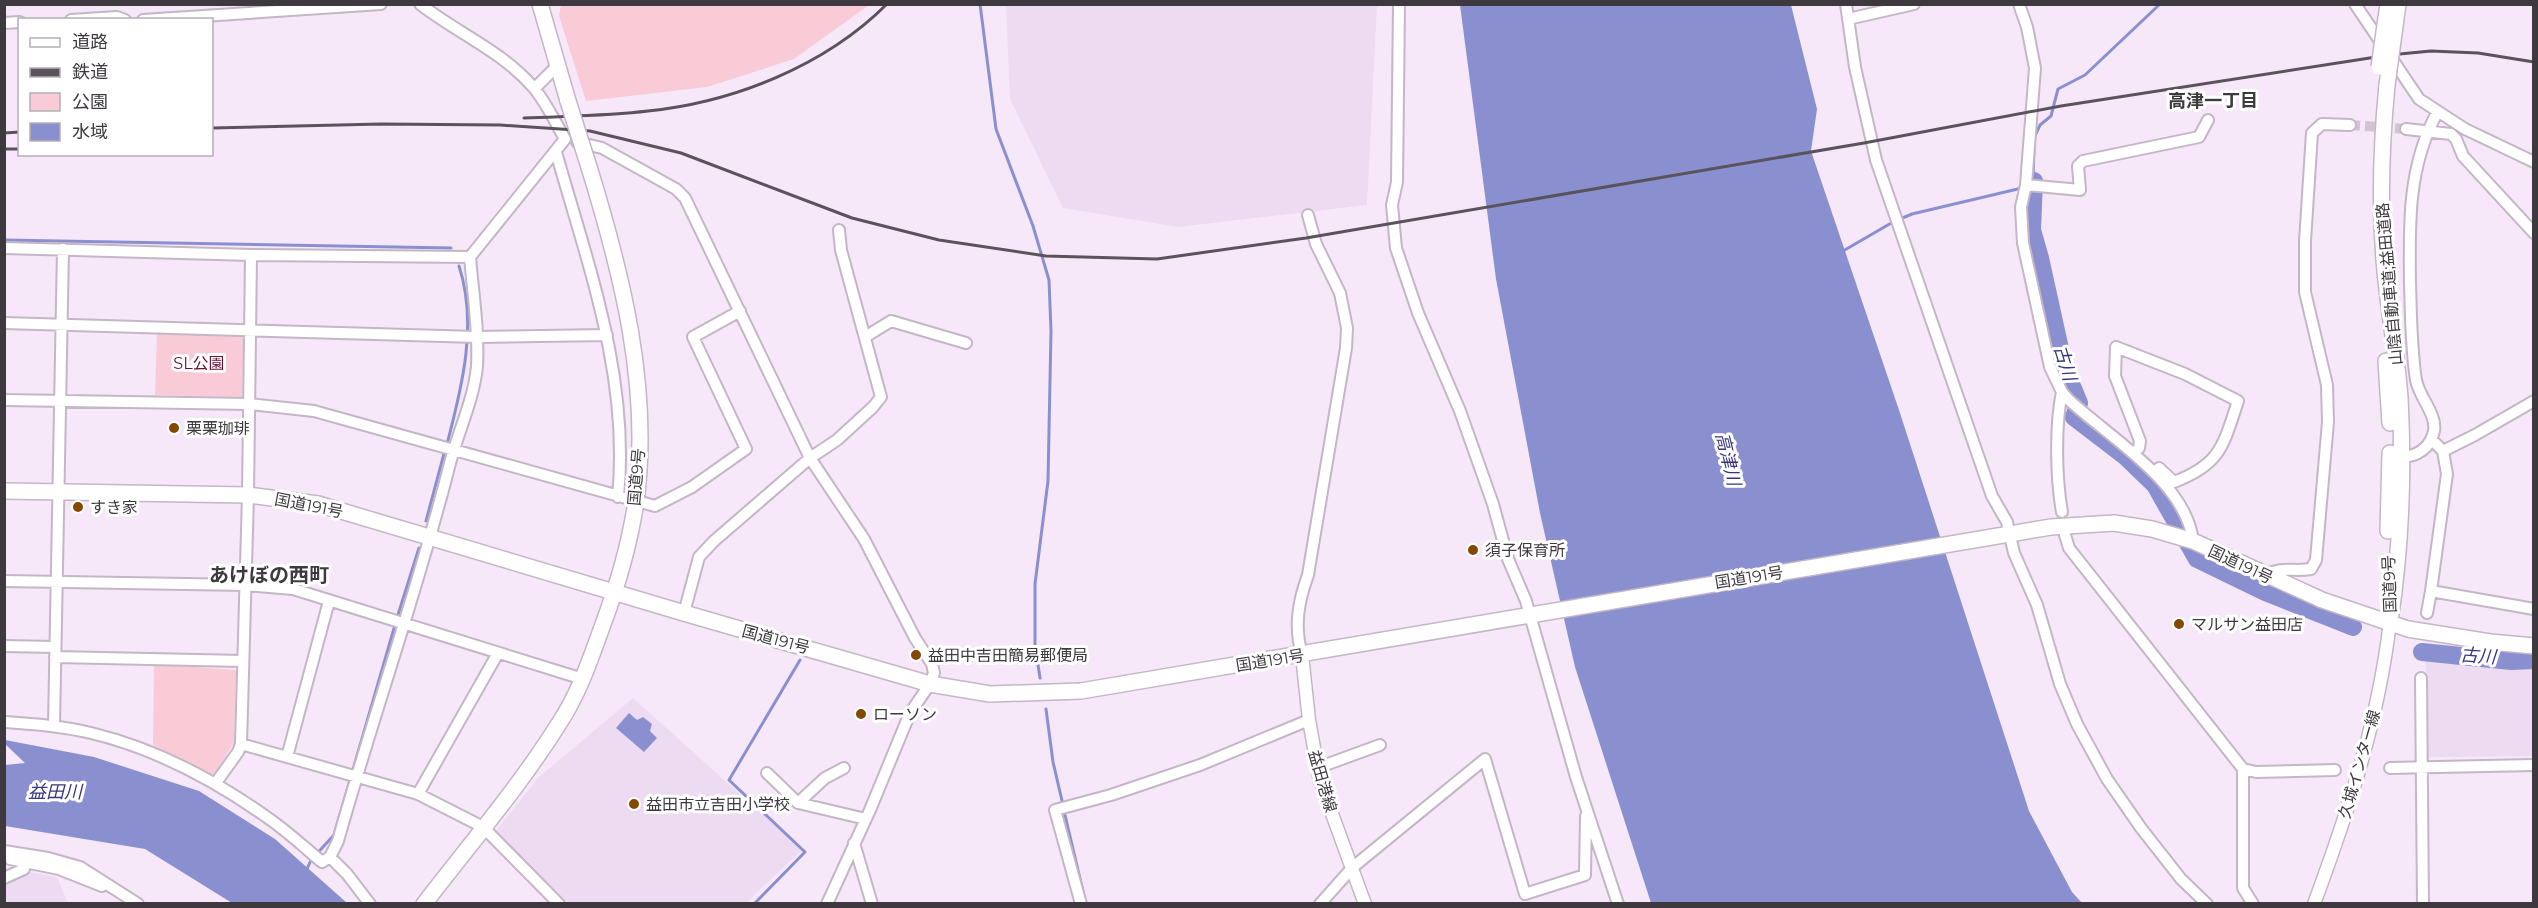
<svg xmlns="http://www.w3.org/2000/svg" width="2538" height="908" font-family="Montserrat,'Noto Sans JP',sans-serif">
<rect width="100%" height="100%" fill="#f6e8f9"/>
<path fill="#eddbf1" d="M1006,5H1377L1367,205L1178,227L1063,208L1010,99Z
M2426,658L2502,664L2533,663V756L2428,757Z
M633,698L802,850L746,903H569L495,832L539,777Z
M29,872L57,877L68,903H5L4,883Z"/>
<path fill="#f8cbd7" d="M561,5V4L869,5L794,59L707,87L586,101L559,16Z
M157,329L244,331L242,397L155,395Z
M154,664L236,670L234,742L215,775L153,745Z"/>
<path fill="#8a90cf" d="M1460,5H1791L1817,109L1811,151L1899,410L2029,811L2072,892L2082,903H1651L1575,667L1540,513L1496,279Z
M629,713L637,720L643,717L652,724L650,731L657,738L644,752L616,728Z
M5,740L94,757L199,791L275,839L347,903H232L145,849L5,826V765L25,763L5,744Z"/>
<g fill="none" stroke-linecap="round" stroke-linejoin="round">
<path stroke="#8a90cf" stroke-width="3" d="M980,4L996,129L1033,226L1049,280L1051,331L1048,481L1035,584V645L1040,678
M2034,138L2040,125L2051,116L2058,89L2085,75L2160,4
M2033,182L2034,147
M4,240L451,248
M1843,251L1893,222L1912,214L2022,188
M447,444C462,387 478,324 459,266
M426,521L445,450
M397,618L419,548
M1046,709L1053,762L1063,805
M1064,811L1086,904
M307,869L311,860L334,835L395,625
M754,904L805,852L729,780L800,660"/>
<path stroke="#8a90cf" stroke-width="18" d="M2034,181L2032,230L2040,258L2064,367L2079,403L2074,417L2125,456L2155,485L2197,559L2265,592L2353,627
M2422,652L2511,661L2534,660"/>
<path stroke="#d1c5d4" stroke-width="10" stroke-dasharray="10 5" stroke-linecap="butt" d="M2350,125L2406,129"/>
<defs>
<path id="minor" d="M1399,4L1397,182L1392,205L1396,248L1418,313L1460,411L1493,504L1508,559L1526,601L1576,777L1618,904
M1846,4L1855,67L1876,160L1992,496L2007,522L2014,553L2037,605L2060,684L2077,724L2107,779L2141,828L2181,879L2207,904
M2019,4L2027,27L2035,68L2026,185L2021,207L2023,243L2050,367L2062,392L2069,400C2109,437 2186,482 2193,541
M2355,4L2419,99L2465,129L2534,162
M1848,19L1914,4
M71,20L117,17L125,20
M143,20L381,4
M4,23L20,22
M535,88L558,65
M2406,129L2451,134L2456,139L2463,156L2534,233
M577,142L602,148L676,189L685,198L810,458L864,539L915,638L932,664L934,673L930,684L910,713L870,810L827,904
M556,152C588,265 630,378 618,497
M2026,185L2080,190L2078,166L2083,161L2199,137L2208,120
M4,248L251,255L470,257
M4,323L477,337L607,335
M865,337L891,321L966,343
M2062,392C2055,425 2056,479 2062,512
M4,400L250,404L314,411L655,506L692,487L746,449L693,337L740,311
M2443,451L2475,435L2534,401
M2134,453L2139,448L2140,441L2115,376L2116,347L2185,374L2238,401C2223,446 2221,464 2174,482L2159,468L2155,472
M2397,458C2415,457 2430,450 2434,431C2437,414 2419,397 2416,380C2411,348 2411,315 2410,283C2409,224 2408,166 2437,113
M2065,535L2069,548L2243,769L2256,772L2335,770
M2265,575C2283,566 2293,572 2311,569L2316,560L2328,422L2327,385L2305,292V241L2312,133L2322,124L2350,125
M4,581L246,585L293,589L583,679
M2431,591L2447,474L2443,451L2432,440
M684,613L699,557L714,541L810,458L837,440L873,407L881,397L841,250L839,230
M2427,613L2431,591L2534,609
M4,646L55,647
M1302,655C1294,627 1298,602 1308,575L1346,348L1347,328L1340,293L1316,244L1308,215
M55,657L243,661
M2421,678L2423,904
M4,722C33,724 63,726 91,733C154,748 216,781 268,818C287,831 304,847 322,862L330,857L338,841C373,716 417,593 449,467C457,434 474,400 477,366C479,330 473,293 470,257L565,139C555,122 546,102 533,87C502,51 457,33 420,4
M54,726L63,249
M241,744L418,794L483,827L559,904
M287,757L329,601
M1317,768L1380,745
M2390,768L2534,765
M2243,769V888L2253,904
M767,773L798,803L866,819
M215,784L238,752L241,744L248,495L251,255
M418,794L498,653
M798,803L825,778L844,768
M854,843L872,904
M4,851L48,858L80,867L138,904
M330,857L347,874L370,904
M10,859L59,869L102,886
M4,878L24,869L25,862
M1081,904L1055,810L1111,795L1200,765L1309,720
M1320,904L1353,867L1485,759L1525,894L1585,875L1586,816"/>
<path id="major" d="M1302,655L1309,720L1320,781L1365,904
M2314,904C2348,812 2379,719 2390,621"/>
<path id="highway" d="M540,4L568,101
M2387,85C2381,147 2379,209 2385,271C2389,314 2397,356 2400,398C2404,472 2401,548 2390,621
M2386,361L2390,423
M4,491L248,495L318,504L684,613L930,684L990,694L1081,691L2051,527L2114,523L2152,529L2193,541L2322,600L2408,629L2490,642L2534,646
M2388,531L2390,453
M424,904C470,844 520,786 560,722C579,693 590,660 602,627C617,587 630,543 636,501C651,388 622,274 589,167"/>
</defs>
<use href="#minor" stroke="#c4b6c6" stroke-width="14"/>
<use href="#major" stroke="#c4b6c6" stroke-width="15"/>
<use href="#highway" stroke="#c4b6c6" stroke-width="18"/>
<use href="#minor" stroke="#fff" stroke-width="10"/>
<use href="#major" stroke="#fff" stroke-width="12"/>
<use href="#highway" stroke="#fff" stroke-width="15"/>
<path stroke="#5a535b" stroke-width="3" d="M524,118C566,116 607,116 648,111C734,102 825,66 887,4
M212,128L381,124L500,125L590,131L681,153L852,218L939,240L1046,256L1157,259L1306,238L1864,143L2061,106L2389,55L2431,51L2478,53L2534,62
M4,133L20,132
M4,149H20"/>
<defs>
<path id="highway-bridge" d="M2379,67L2388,4
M2387,85L2398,4
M568,101L589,167"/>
</defs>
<use href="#highway-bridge" stroke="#c4b6c6" stroke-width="18" stroke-linecap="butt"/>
<use href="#highway-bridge" stroke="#fff" stroke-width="15"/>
</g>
<g fill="#834900" stroke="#fff" stroke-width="2">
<circle cx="174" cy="428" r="6"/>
<circle cx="78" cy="507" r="6"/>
<circle cx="1473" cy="550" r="6"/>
<circle cx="2179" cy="624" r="6"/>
<circle cx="916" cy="655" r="6"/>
<circle cx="861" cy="714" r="6"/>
<circle cx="634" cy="804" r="6"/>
</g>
<g text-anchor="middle" stroke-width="6" stroke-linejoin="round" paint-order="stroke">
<g font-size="16" fill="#3e393f" stroke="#fff">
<text transform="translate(2389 284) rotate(-95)" y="6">山陰自動車道;益田道路</text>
<text transform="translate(636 477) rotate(-85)" y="6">国道9号</text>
<text transform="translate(309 505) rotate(11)" y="6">国道191号</text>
<text transform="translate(2241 564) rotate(25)" y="6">国道191号</text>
<text transform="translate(1749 577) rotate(-9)" y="6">国道191号</text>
<text transform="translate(2389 584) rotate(-92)" y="6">国道9号</text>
<text transform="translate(776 639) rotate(15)" y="6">国道191号</text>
<text transform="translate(1270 660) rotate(-9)" y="6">国道191号</text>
<text transform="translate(2359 764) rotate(-74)" y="6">久城インター線</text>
<text transform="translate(1323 781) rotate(74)" y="6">益田港線</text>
</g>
<g font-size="16" fill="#681035" stroke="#fff">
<text x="199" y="369">SL公園</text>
</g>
<g font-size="16" fill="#3e393f" stroke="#fff" text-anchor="start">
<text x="186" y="434">栗栗珈琲</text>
<text x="90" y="513">すき家</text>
<text x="1485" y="556">須子保育所</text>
<text x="2191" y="630">マルサン益田店</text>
<text x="928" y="661">益田中吉田簡易郵便局</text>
<text x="873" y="720">ローソン</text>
<text x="646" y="810">益田市立吉田小学校</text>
</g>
<g font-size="18" font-weight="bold" fill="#3e393f" stroke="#fff">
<text x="2213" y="107">高津一丁目</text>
</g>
<g font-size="18" font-style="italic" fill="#373681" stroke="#fff">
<text transform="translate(2065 363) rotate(73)" y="6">古川</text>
<text transform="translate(1728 459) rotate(76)" y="6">高津川</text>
<text transform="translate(2478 656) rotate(4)" y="6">古川</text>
<text x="55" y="798">益田川</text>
</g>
<g font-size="20" font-weight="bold" fill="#3e393f" stroke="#fff">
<text x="269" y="582">あけぼの西町</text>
</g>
</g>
<rect width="2538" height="908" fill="none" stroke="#3e393f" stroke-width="12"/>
<rect x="18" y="18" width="195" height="138" fill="#ffffff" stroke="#b2b0b2" stroke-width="1.5"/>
<rect x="30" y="38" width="30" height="9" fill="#ffffff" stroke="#b2b0b2" stroke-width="1.5"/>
<text x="72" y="48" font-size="18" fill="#3e393f">道路</text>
<rect x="30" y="68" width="30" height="9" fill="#5a535b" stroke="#b2b0b2" stroke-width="1.5"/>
<text x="72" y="78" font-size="18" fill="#3e393f">鉄道</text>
<rect x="30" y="93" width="30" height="18" fill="#f8cbd7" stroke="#b2b0b2" stroke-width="1.5"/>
<text x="72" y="108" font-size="18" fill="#3e393f">公園</text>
<rect x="30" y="123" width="30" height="18" fill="#8a90cf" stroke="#b2b0b2" stroke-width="1.5"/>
<text x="72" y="138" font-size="18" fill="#3e393f">水域</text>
</svg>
